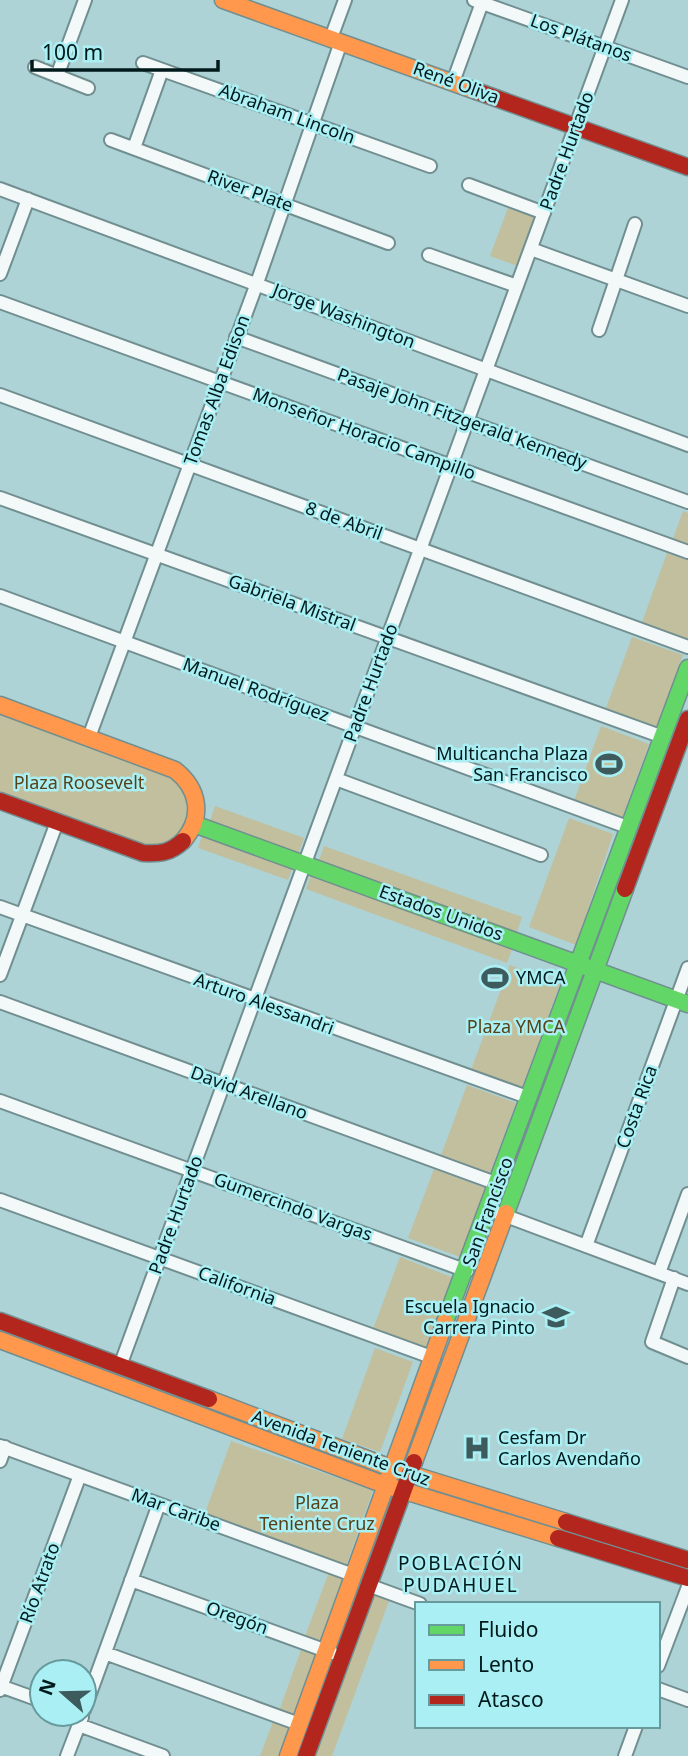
<svg xmlns="http://www.w3.org/2000/svg" width="688" height="1756" font-family="'Noto Sans',sans-serif">
<rect width="100%" height="100%" fill="#aed3d6"/>
<path fill="#c1bf9d" d="M509,205L539,216L520,267L490,256Z
M683,511L688,513V551L671,544Z
M667,553L688,560V642L641,625Z
M632,637L683,655L657,727L606,708Z
M0,712L175,777L188,790L190,803L184,827L174,840L150,850L0,795Z
M601,726L649,744L622,818L574,801Z
M215,806L304,838L298,855L209,823Z
M569,818L613,834L576,945L529,927Z
M203,833L293,866L288,880L198,848Z
M324,846L522,917L516,935L318,863Z
M312,872L513,946L507,963L306,889Z
M510,965L560,984L522,1088L471,1070Z
M467,1085L516,1103L489,1176L440,1158Z
M434,1169L488,1189L463,1258L408,1238Z
M400,1257L454,1278L427,1349L373,1329Z
M375,1348L413,1362L380,1452L342,1439Z
M231,1441L373,1490L346,1566L205,1513Z
M329,1572L345,1578L322,1642L305,1636Z
M374,1595L389,1601L332,1756H314Z
M302,1647L317,1653L294,1716L279,1711Z
M274,1719L290,1725L279,1756H260Z"/>
<g fill="none" stroke-linecap="round" stroke-linejoin="round">
<defs>
<path id="street" d="M474,0L688,77
M331,38L345,0
M143,63L430,166
M35,67L88,88
M57,76L85,0
M453,82L483,0
M111,140L388,243
M134,148L162,70
M469,185L544,213
M0,189L688,445
M531,249L688,306
M429,255L517,286
M0,274L28,199
M0,302L688,552
M599,330L635,224
M236,337L688,502
M0,395L688,647
M0,498L663,737
M0,596L630,828
M89,737L257,283L341,42
M336,779L541,855
M0,907L530,1098
M0,975L57,822
M0,1002L498,1184
M0,1101L467,1271
M0,1200L434,1358
M498,1213L688,1284
M586,1246L688,968
M659,1273L688,1194
M674,1278L652,1342L688,1357
M120,1366L622,0
M0,1446L353,1575
M0,1461L5,1447
M131,1580L332,1653
M368,1585L420,1604
M105,1653L299,1724
M658,1666L688,1587
M0,1686L42,1701
M658,1689L688,1700
M0,1690L80,1475
M84,1710L159,1504
M79,1725L163,1756
M67,1756L82,1717
M625,1756L636,1726"/>
<path id="fast" d="M194,824L688,1004
M506,1213L625,889
M445,1322L688,668"/>
<path id="slow" d="M223,0L476,91
M0,705L175,770C199,789 204,817 183,841
M0,1340L385,1485L558,1538
M209,1399L391,1468L566,1522
M414,1462L506,1213
M288,1756L445,1322"/>
<path id="jam" d="M476,91L688,167
M0,801L143,853C160,854 170,853 183,841
M625,889L688,719
M0,1321L209,1399
M566,1522L688,1560
M558,1538L688,1578
M306,1756L414,1462"/>
</defs>
<use href="#street" stroke="#718f91" stroke-width="16"/>
<use href="#fast" stroke="#718f91" stroke-width="19"/>
<use href="#slow" stroke="#718f91" stroke-width="19"/>
<use href="#jam" stroke="#718f91" stroke-width="19"/>
<use href="#street" stroke="#f3f8f9" stroke-width="12"/>
<use href="#fast" stroke="#63d668" stroke-width="16"/>
<use href="#slow" stroke="#ff974d" stroke-width="16"/>
<use href="#jam" stroke="#b3261e" stroke-width="16"/>
</g>
<defs>
<symbol id="stadium-bare" viewBox="-9 -9 18 18"><path d="M0-5a6.5 5 0 1 0 0 10a6.5 5 0 1 0 0-10ZM-3.5-1.8h7v3.6h-7Z" fill="#3d5b5d" stroke="#aaeff3" stroke-width="2.5" paint-order="stroke"/></symbol>
<symbol id="school-bare" viewBox="-9 -9 18 18"><path d="M0-5L7-2L0 1L-7-2ZM-4 1L0 2.5L4 1V4Q0 6-4 4Z" fill="#3d5b5d" stroke="#aaeff3" stroke-width="2.5" paint-order="stroke"/></symbol>
<symbol id="hospital-bare" viewBox="-9 -9 18 18"><path d="M-5-5h3v3.5h4V-5h3V5h-3V1.5h-4V5h-3Z" fill="#3d5b5d" stroke="#aaeff3" stroke-width="2.5" paint-order="stroke"/></symbol>
</defs>
<g fill-rule="evenodd">
<use href="#stadium-bare" x="590" y="745" width="38" height="38"/>
<use href="#stadium-bare" x="476" y="959" width="38" height="38"/>
<use href="#school-bare" x="537" y="1298" width="38" height="38"/>
<use href="#hospital-bare" x="458" y="1429" width="38" height="38"/>
</g>
<g text-anchor="middle" stroke-width="5" stroke-linejoin="round" paint-order="stroke">
<g font-size="18" fill="#001a1c" stroke="#aaeff3">
<text transform="translate(581 38) rotate(20)" y="6">Los Plátanos</text>
<text transform="translate(456 83) rotate(20)" y="6">René Oliva</text>
<text transform="translate(287 114) rotate(20)" y="6">Abraham Lincoln</text>
<text transform="translate(567 151) rotate(-70)" y="6">Padre Hurtado</text>
<text transform="translate(250 191) rotate(20)" y="6">River Plate</text>
<text transform="translate(344 316) rotate(21)" y="6">Jorge Washington</text>
<text transform="translate(217 390) rotate(-70)" y="6">Tomas Alba Edison</text>
<text transform="translate(462 419) rotate(20)" y="6">Pasaje John Fitzgerald Kennedy</text>
<text transform="translate(364 434) rotate(20)" y="6">Monseñor Horacio Campillo</text>
<text transform="translate(344 521) rotate(20)" y="6">8 de Abril</text>
<text transform="translate(292 603) rotate(20)" y="6">Gabriela Mistral</text>
<text transform="translate(371 683) rotate(-70)" y="6">Padre Hurtado</text>
<text transform="translate(256 690) rotate(20)" y="6">Manuel Rodríguez</text>
<text transform="translate(441 913) rotate(20)" y="6">Estados Unidos</text>
<text transform="translate(264 1004) rotate(20)" y="6">Arturo Alessandri</text>
<text transform="translate(249 1093) rotate(20)" y="6">David Arellano</text>
<text transform="translate(637 1107) rotate(-70)" y="6">Costa Rica</text>
<text transform="translate(293 1207) rotate(20)" y="6">Gumercindo Vargas</text>
<text transform="translate(488 1212) rotate(-70)" y="6">San Francisco</text>
<text transform="translate(176 1215) rotate(-70)" y="6">Padre Hurtado</text>
<text transform="translate(237 1286) rotate(20)" y="6">California</text>
<text transform="translate(341 1448) rotate(20)" y="6">Avenida Teniente Cruz</text>
<text transform="translate(176 1510) rotate(20)" y="6">Mar Caribe</text>
<text transform="translate(40 1583) rotate(-70)" y="6">Río Atrato</text>
<text transform="translate(237 1618) rotate(20)" y="6">Oregón</text>
</g>
<g font-size="18" fill="#001a1c" stroke="#aaeff3" text-anchor="end">
<text x="588" y="760">Multicancha Plaza<tspan x="588" dy="21">San Francisco</tspan></text>
<text x="516" y="984" text-anchor="start">YMCA</text>
<text x="535" y="1313">Escuela Ignacio<tspan x="535" dy="21">Carrera Pinto</tspan></text>
<text x="498" y="1444" text-anchor="start">Cesfam Dr<tspan x="498" dy="21">Carlos Avendaño</tspan></text>
</g>
<g font-size="18" fill="#574118" stroke="#aaeff3">
<text x="79" y="789">Plaza Roosevelt</text>
<text x="516" y="1033">Plaza YMCA</text>
<text x="317" y="1509">Plaza<tspan x="317" dy="21">Teniente Cruz</tspan></text>
</g>
<g font-size="19" letter-spacing="2" fill="#001a1c" stroke="#aaeff3">
<text x="461" y="1570">POBLACIÓN<tspan x="461" dy="22">PUDAHUEL</tspan></text>
</g>
</g>
<rect x="415" y="1602" width="245" height="126" fill="#aaeff3" stroke="#669a9d" stroke-width="2"/>
<rect x="429" y="1625" width="35" height="10" fill="#63d668" stroke="#669a9d" stroke-width="2"/>
<text x="478" y="1637" font-size="21" fill="#001a1c">Fluido</text>
<rect x="429" y="1660" width="35" height="10" fill="#ff974d" stroke="#669a9d" stroke-width="2"/>
<text x="478" y="1672" font-size="21" fill="#001a1c">Lento</text>
<rect x="429" y="1695" width="35" height="10" fill="#b3261e" stroke="#669a9d" stroke-width="2"/>
<text x="478" y="1707" font-size="21" fill="#001a1c">Atasco</text>
<g transform="translate(63 1693) rotate(290)"><circle r="33" fill="#aaeff3" stroke="#669a9d" stroke-width="2"/>
<path d="M0-5L12 26L0 18L-12 26Z" fill="#3d5b5d"/>
<text y="-10" font-size="19" font-weight="bold" text-anchor="middle" fill="#001a1c">N</text>
</g>
<path d="M32 60v10h186v-10" fill="none" stroke="#001a1c" stroke-width="3.5"/>
<text x="42" y="60" font-size="21" fill="#001a1c" stroke="#aaeff3" stroke-width="5" paint-order="stroke">100 m</text>
</svg>
